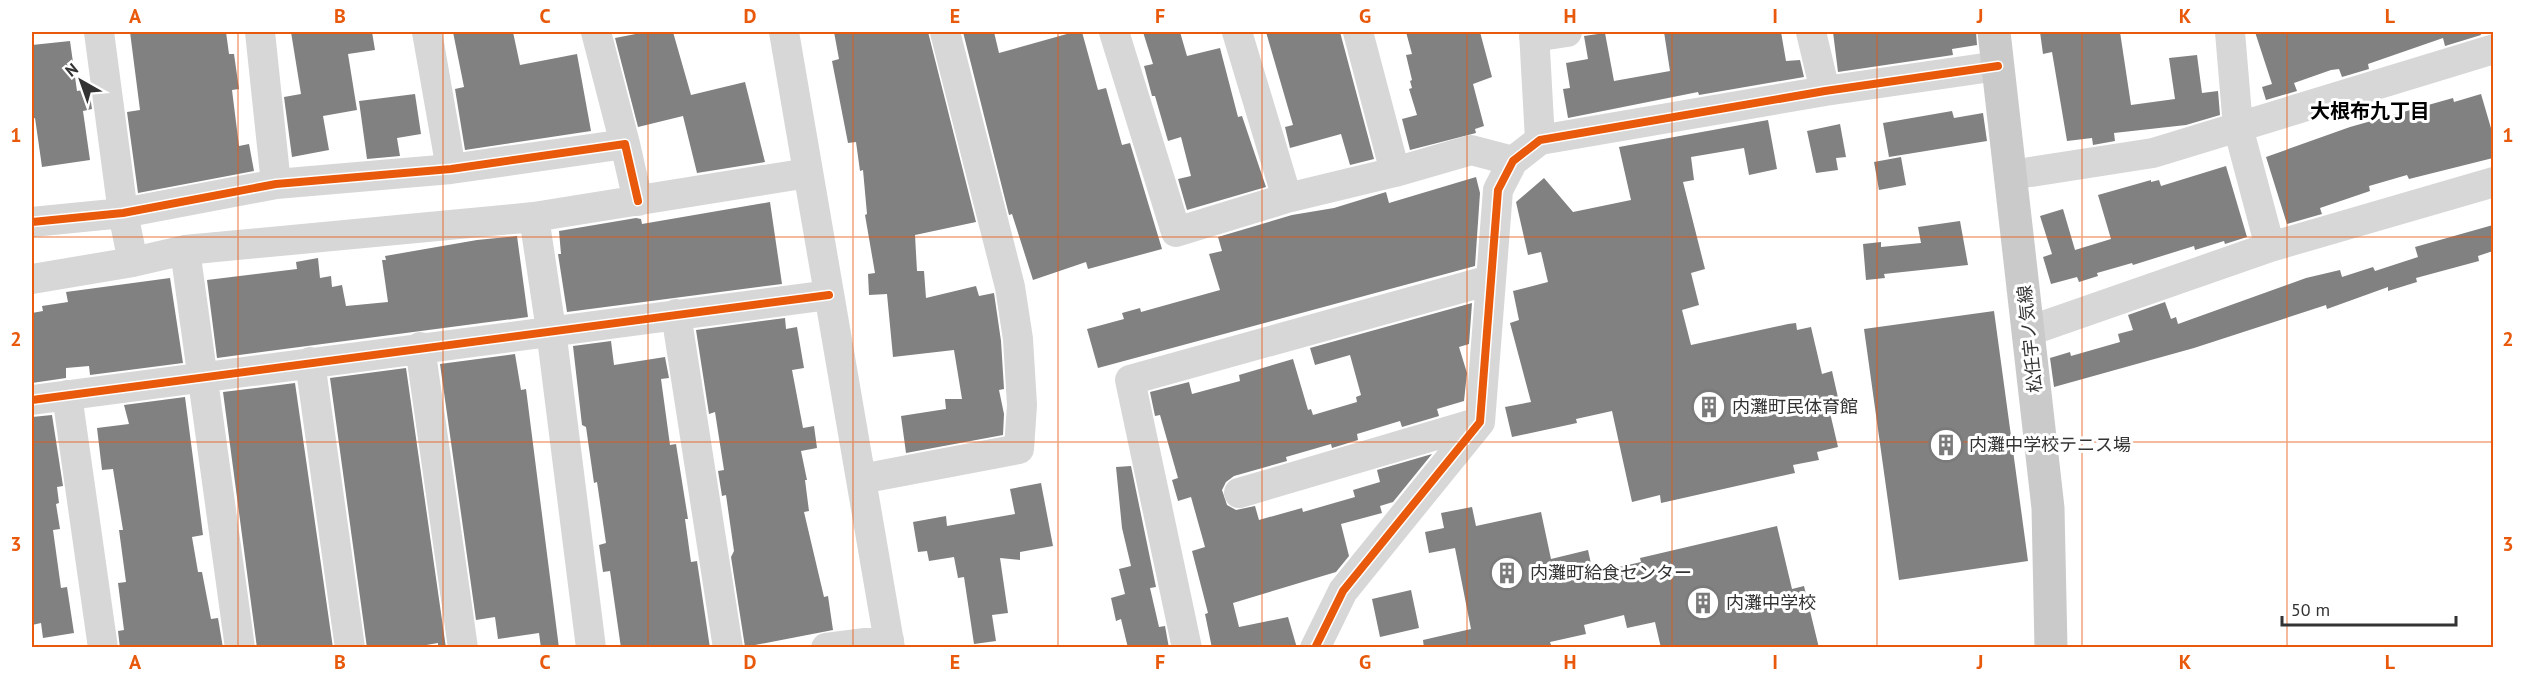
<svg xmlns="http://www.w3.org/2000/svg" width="2525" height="679" font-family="'PT Sans','Noto Sans JP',sans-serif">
<rect width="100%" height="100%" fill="#fff"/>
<path fill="#818181" d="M130,32H226L229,54H234L239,89L232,90L239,146L249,144L254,171L138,193L127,112L140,110Z
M291,32H372L375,50L348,54L357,110L323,116L329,150L292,157L284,97L301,94Z
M453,32H513L520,65L577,54L591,131L465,150L455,89L464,87Z
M646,32H673L691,95L745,82L765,162L697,173L683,116L638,127L615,38Z
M834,32H928L976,222L915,235L917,271H924L926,298L976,286L979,296L994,293L1001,341L1004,389L999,390L1004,414L1003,435L906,453L901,416L946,409L945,399H962L954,350L893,357L887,294L869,295L868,274L875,273L865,215L867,214L863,170L860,171L856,142L848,143L832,61L839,59Z
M963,32H994L999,53L1074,32H1082L1098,90L1106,88L1122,145L1130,143L1162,249L1088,269L1086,262L1033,280L1012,214L1009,215Z
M1143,32H1180L1187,56L1220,48L1238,117L1242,116L1266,187L1187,210L1178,179L1191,176L1181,137L1168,141L1155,96H1152L1144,66L1153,64Z
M1266,32H1340L1374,159L1350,165L1341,134L1290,148L1285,127L1293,125Z
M1406,32H1480L1492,77L1473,84L1484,126L1475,129L1476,133L1410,150L1402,119L1417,115L1409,89L1412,88L1410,81L1412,80L1406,55L1412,54Z
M1664,32H1781L1786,61L1800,60L1804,77L1699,95L1698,92L1568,118L1563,89L1570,88L1566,63L1588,59L1584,36L1605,33L1614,81L1670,71Z
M1833,32H1976L1977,45L1952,49L1953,55L1838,72Z
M2040,32H2120L2131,105L2175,99L2169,58L2197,55L2202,93L2218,91L2220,115L2186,125L2114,133L2115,141L2093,145L2092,138L2067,141L2052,52L2043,54Z
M2255,32H2480L2481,35L2445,46L2443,38L2368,64L2369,69L2342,77L2339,69L2331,70L2294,83L2297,91L2266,100L2262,87L2272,84Z
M70,41L77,91L89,89L92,109L83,111L90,160L42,167L35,118L32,119V45Z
M415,94L421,134L397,138L400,156L367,159L359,101Z
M2481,94L2493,135V158L2409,179L2407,175L2369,186L2370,191L2320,208L2322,214L2287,224L2266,157L2350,127L2453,98L2454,102Z
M1952,111L1954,118L1983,113L1987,141L1889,157L1883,123Z
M1768,120L1777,169L1749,175L1744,148L1691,157L1694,180L1683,182L1705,269L1691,273L1699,305L1682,310L1691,345L1788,324L1796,323L1797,330L1811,327L1822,374L1832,371L1839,402L1828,404L1838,447L1817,452L1819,460L1793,465L1795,473L1661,503L1660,495L1632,502L1612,411L1576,419L1577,423L1512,437L1505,407L1531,402L1510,323L1519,320L1513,291L1548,282L1541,252L1528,255L1516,202L1544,178L1573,212L1631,200L1619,147Z
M1840,124L1846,157L1836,158L1838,170L1816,173L1807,131Z
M1901,157L1906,185L1879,190L1874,162Z
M2226,166L2247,237L2225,244L2224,241L2195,250L2194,246L2133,265L2132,263L2097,273L2098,276L2079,282L2077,277L2051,284L2043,257L2052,254L2040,216L2063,209L2075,250L2111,239L2098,195L2151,180V182L2159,180L2161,186Z
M1476,177L1480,193L1475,266L1098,368L1087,329L1124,319L1122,313L1140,308L1141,312L1220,290L1209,254L1222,251L1218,237L1292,215L1334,208L1386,192L1389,203Z
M770,202L782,284L567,312L558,254H561L559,231L636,218L641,219L642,224Z
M1960,221L1968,265L1884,274L1885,278L1866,280L1863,244L1881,242V247L1921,243L1918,227Z
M2493,225V251L2478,256L2479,261L2416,278L2417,282L2388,291V287L2327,309L2326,305L2194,348L2054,387L2050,358L2070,352L2071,356L2120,342L2118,334L2133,330L2128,315L2165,302L2171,319L2176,317L2178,324L2306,278L2340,270L2342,277L2373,267L2375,271L2418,257L2415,247Z
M517,236L528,317L217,358L207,280L297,269L296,262L318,258L320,278L331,276L332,287L342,285L346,306L388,302L382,260H386L385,256L477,240Z
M170,278L183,363L90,375L89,366L66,368V378L32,383V313L43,311L42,306L68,302L66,292Z
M1472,303L1469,344L1459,347L1467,373L1464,401L1437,409L1439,416L1402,427L1400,421L1357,434L1358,440L1332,448L1331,444L1286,457L1287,461L1234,476L1226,482L1222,490L1227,505L1236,510L1255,506L1259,520L1302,508L1303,512L1355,497L1353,490L1380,482L1377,470L1432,454L1393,502L1380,506L1382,513L1341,524L1349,556L1336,572L1233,603L1239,627L1288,617L1297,648H1212L1205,614L1208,613L1192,551L1205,547L1191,497L1178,501L1172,480L1178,478L1160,415L1155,416L1150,392L1189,382L1192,394L1240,381L1239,375L1293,359L1308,410L1311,409L1313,415L1357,402L1356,397L1361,395L1350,355L1315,365L1310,348Z
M1994,311L2028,561L1899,580L1864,329Z
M785,318L786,329L797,327L804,368L792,370L803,428L814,426L817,448L801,451L807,480H805L809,511L804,512L824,597L828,596L833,630L745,647L731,557L734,551L726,495L722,496L718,471L724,470L715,412L709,414L696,330Z
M611,341L614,365L665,357L669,378L661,379L670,445L676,444L688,519H685L691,562L697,561L710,648H621L610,571L603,572L599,545L606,543L597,482L594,483L586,427L582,425L573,346Z
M515,354L521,390L526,389L559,648H541L539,633L498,639L495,617L476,620L440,364Z
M406,368L446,648H438V643L415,647V645L367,648L330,378Z
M295,383L333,648H257L223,392Z
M185,397L203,535L192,537L198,572H202L211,619L218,618L223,648H120L118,631L124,630L118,583L126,582L119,530H123L113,469L102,470L97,428L129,424L124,405Z
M52,415L63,486L57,487L59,503L56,504L60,529L53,530L61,588L67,587L74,633L43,638L41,623L32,625V417Z
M1131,466L1156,587L1150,588L1159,627L1165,626L1169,648H1128L1121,619L1116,621L1111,598L1125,594L1119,569L1131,566L1122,528L1116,467Z
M1041,483L1053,546L1020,552V560L1000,558L1008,613L992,615L996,641L974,644L964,577L958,578L954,557L929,561L927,551L918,552L913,522L946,516L947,526L1015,514L1010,489Z
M1472,507L1476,526L1541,512L1551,559L1588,550L1593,573L1641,562L1640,558L1777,526L1792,589L1804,586L1819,648H1661L1655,622L1627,628L1624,615L1584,625L1586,634L1550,642L1552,648H1424L1423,640L1471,629L1455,548L1429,553L1425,532L1444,528L1441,513Z
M1411,590L1419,628L1380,637L1372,599Z"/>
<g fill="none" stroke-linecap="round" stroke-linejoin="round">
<path stroke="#d7d7d7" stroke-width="30" d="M99,32L123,213L133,262
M260,32L276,184
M427,32L451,169
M596,32L625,144
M784,32L890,648
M1114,32L1176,232L1287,198L1395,172
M1237,32L1287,198
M1358,32L1395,172L1471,150L1513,161
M1534,32L1540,140
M1811,32L1825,91
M2230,32L2238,127L2270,247
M1534,37L1567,32
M2011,175L2153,153L2494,49
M534,217L551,330L591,648
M32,222L123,213L276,184L451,169L625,144L638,201
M185,250L240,648
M32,279L133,262L185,250L534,217L808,173
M676,314L728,648
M2029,331L2270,247L2494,182
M420,347L463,648
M310,362L350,648
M67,395L103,648
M32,400L829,295
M861,479L1019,449L1022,405L1018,339L1010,287L945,32
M1239,493L1480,422
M826,648L889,640
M1187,648L1130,380L1490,280
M1315,648L1343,591L1480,422L1498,190L1513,161L1540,140L1825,91L1998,66"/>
<path stroke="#cacaca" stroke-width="33" d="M1994,32L2048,508L2051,648"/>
<defs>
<path id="cycleway" d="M32,222L123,213L276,184L451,169L625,144L638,201
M32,400L829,295
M1315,648L1343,591L1480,422L1498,190L1513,161L1540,140L1825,91L1998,66"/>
</defs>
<use href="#cycleway" stroke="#fff" stroke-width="11"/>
<use href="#cycleway" stroke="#e8590c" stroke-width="8"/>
</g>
<path fill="none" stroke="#e8590c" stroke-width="1.5" stroke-opacity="0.55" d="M238,32V648M443,32V648M648,32V648M853,32V648M1058,32V648M1262,32V648M1467,32V648M1672,32V648M1877,32V648M2082,32V648M2287,32V648M32,237H2494M32,442H2494"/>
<defs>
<symbol id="building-ring" viewBox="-11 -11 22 22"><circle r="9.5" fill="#fff" stroke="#7a7a7a" stroke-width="1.5"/><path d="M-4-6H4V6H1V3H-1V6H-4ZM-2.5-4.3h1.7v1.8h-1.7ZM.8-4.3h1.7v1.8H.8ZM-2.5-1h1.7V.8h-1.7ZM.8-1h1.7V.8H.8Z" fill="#7a7a7a"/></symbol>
</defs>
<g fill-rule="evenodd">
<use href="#building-ring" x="1690" y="388" width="38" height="38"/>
<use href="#building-ring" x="1927" y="426" width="38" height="38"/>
<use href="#building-ring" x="1488" y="554" width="38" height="38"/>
<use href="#building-ring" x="1684" y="584" width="38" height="38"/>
</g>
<g text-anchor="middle" stroke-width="6" stroke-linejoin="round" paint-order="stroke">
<g font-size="18" fill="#333" stroke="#fff">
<text transform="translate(2030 339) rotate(-96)" y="6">松任宇ノ気線</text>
</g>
<g font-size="18" fill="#333" stroke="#fff" text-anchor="start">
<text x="1732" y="413">内灘町民体育館</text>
<text x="1969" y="451">内灘中学校テニス場</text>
<text x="1530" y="579">内灘町給食センター</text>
<text x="1726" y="609">内灘中学校</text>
</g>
<g font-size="20" font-weight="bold" fill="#000" stroke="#fff">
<text x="2370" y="118">大根布九丁目</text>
</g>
</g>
<rect width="2525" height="679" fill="none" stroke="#ffffff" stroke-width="66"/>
<g transform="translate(81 81) rotate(320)" stroke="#ffffff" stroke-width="4.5" paint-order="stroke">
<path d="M0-4.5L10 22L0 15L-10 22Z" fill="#333333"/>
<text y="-9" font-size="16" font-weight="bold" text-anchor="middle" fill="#333333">N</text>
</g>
<path d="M2282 616v9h174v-9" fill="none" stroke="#333333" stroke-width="3"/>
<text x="2291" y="616" font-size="18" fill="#333333" stroke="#ffffff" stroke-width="4.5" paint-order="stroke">50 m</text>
<rect x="33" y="33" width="2459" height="613" fill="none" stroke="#e8590c" stroke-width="2"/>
<g font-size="20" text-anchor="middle" font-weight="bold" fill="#e8590c">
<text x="135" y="23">A</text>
<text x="340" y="23">B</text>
<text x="545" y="23">C</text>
<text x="750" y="23">D</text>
<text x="955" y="23">E</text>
<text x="1160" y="23">F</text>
<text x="1365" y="23">G</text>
<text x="1570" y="23">H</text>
<text x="1775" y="23">I</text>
<text x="1980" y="23">J</text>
<text x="2185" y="23">K</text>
<text x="2390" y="23">L</text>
<text x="16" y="142">1</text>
<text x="2508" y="142">1</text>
<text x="16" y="346">2</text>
<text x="2508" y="346">2</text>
<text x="16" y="551">3</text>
<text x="2508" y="551">3</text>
<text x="135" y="669">A</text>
<text x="340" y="669">B</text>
<text x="545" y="669">C</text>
<text x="750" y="669">D</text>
<text x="955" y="669">E</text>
<text x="1160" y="669">F</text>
<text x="1365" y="669">G</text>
<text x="1570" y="669">H</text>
<text x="1775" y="669">I</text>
<text x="1980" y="669">J</text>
<text x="2185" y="669">K</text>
<text x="2390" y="669">L</text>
</g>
</svg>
